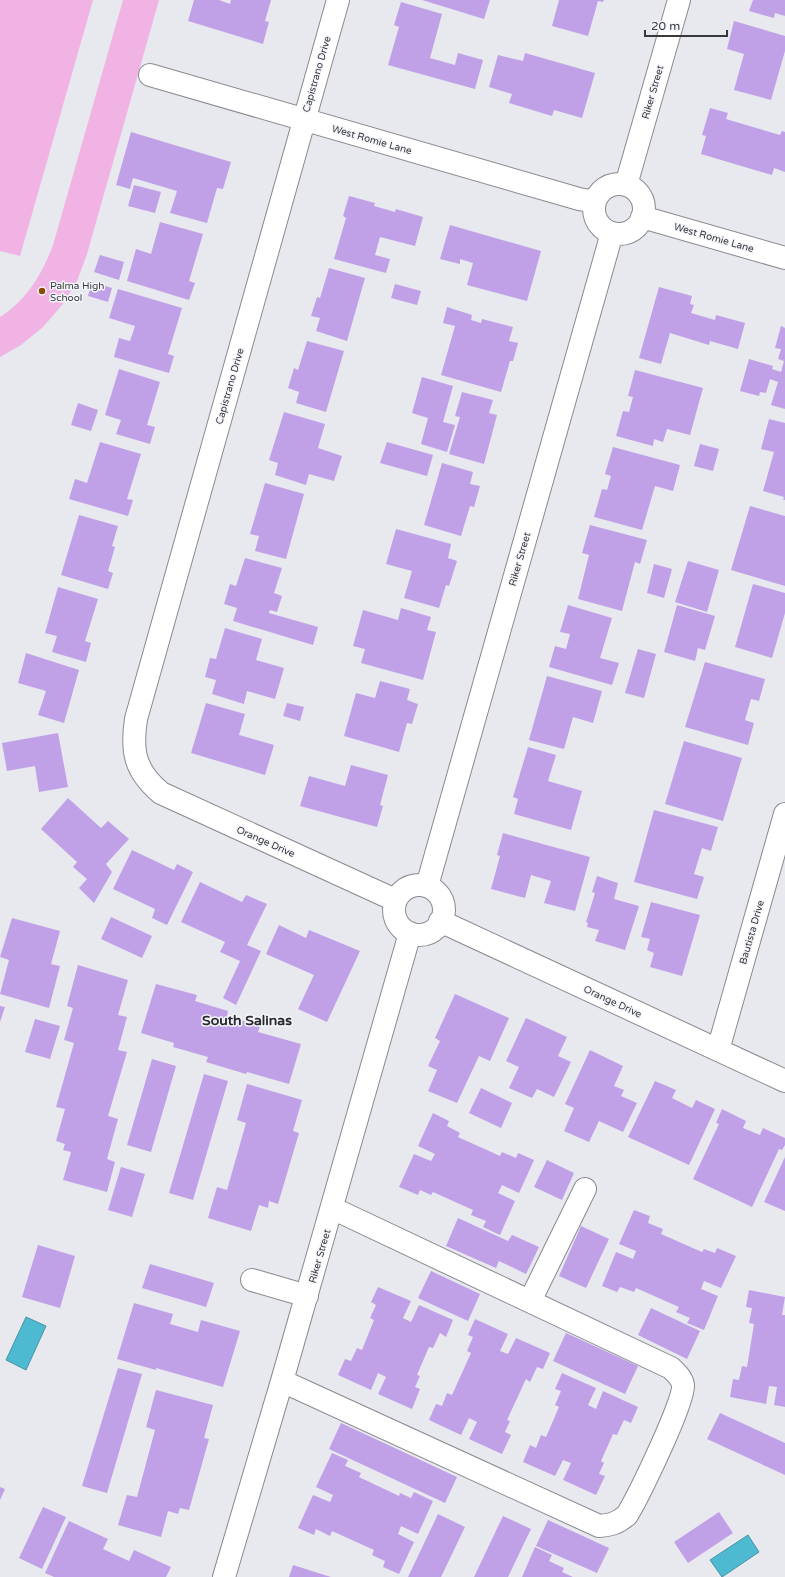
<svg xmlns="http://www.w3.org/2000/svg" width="785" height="1577" font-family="'Varela Round',sans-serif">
<rect width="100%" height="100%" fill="#e7e9ef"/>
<path fill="#f1b3e4" d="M0,0H93L20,256L0,251Z
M123,0H159L87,254L77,281L62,305L43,327L21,345L0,357V317C27,300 42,274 53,245Z"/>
<path fill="#4ebad1" stroke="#4793a4" d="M26,1317L46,1326L26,1370L6,1360Z
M748,1535L759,1552L722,1577L710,1560Z"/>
<path fill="#c0a1e7" d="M194,0H219L230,4L231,0H271L265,21L269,22L263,44L188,21Z
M422,0H490L484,19Z
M559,0H604L603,2L598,1L588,36L552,26Z
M753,0H785V16L775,13L774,18L749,11Z
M401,2L442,14L430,58L455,65L458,53L483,60L475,89L388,65L399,27L394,25Z
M734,21L785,36V51L771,100L734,90L744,54L727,49Z
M525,53L595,73L582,118L554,110L552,116L509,103L512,94L489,87L498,55L523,61Z
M710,108L728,113L726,119L780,135L782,131L785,132V172L774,168L772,175L701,154L706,136L702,135Z
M131,132L231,162L223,189L217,188L207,223L170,213L177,191L133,178L130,189L116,185Z
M134,185L161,192L155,213L128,206Z
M349,196L375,203L374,206L395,212L396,209L423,217L415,246L380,237L375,255L390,259L386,273L334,259L346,218L343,216Z
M160,222L203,234L189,281L195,283L189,300L127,281L136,249L151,254Z
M450,225L541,251L527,301L467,285L473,263L460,259V264L440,259Z
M100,255L124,262L119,280L94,272Z
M329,268L365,278L347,341L316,331L320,318L311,316L317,297L320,298Z
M92,282L112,288L108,302L88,296Z
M395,284L421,291L417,305L391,298Z
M659,287L692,296L690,304L694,305L691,313L715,320L716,315L745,323L738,349L710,341L709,345L670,333L661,364L639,358Z
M118,289L182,308L168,354L174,356L169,373L114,357L119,338L130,341L135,326L109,318Z
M447,307L472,315L471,320L481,323L482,319L513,327L509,341L518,343L513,361H510L501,392L441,375L455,326L443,323Z
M781,326L785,328V409L771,405L778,382L770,379L766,393L760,392L759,396L740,391L749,359L773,366L772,369L781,372L784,361L778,359L781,349L775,348Z
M307,341L344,351L326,412L296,403L299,392L288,388L294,368L298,370Z
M119,369L160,382L147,425L155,427L150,444L116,434L121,420L105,415Z
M635,370L703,388L690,435L667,429L663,442L654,439L653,446L616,436L623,411L629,412L633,397L628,396Z
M422,377L453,386L443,422L455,425L447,452L421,444L428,418L412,413Z
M462,392L493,400L489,413L497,415L484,464L449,454L460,417L455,416Z
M78,403L98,410L91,431L71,425Z
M284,412L325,424L318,448L342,456L334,481L309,474L306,485L275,475L278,463L269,460Z
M769,419L785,423V500H783L784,497L763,491L774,452L761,449Z
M100,442L141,454L127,499L133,500L128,516L69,499L75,479L87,483Z
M387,442L433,455L427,476L380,463Z
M700,444L719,449L713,471L694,466Z
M613,447L680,465L673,491L655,486L642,530L594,517L602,489L607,490L611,476L605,474Z
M442,463L473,472L470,484L480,486L474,507L470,506L461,536L424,525Z
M265,483L304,494L286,559L255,551L259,536L250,534Z
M750,506L785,516V586L731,570Z
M79,515L118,526L112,546L115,547L108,571L113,573L108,589L61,575Z
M590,525L647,540L640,564L635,562L622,611L578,599L589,555L582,553Z
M396,529L451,544L448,558L457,561L449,586L446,585L439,608L404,598L412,571L386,564Z
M245,558L282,568L274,593L282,596L277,612L270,610L269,613L318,627L313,645L233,621L237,608L224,604L230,584L236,586Z
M688,561L719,570L707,612L675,602Z
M654,564L672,569L664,598L647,593Z
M753,584L785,593V613L772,658L735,647Z
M58,587L98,599L85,641L91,643L86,662L52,652L57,636L45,633Z
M568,605L612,618L600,658L619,663L612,685L549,667L555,646L566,649L570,634L560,632Z
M677,605L715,616L705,650L698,648L695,661L664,652Z
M401,608L431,617L427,630L436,632L423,680L361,663L365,649L353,646L363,610L398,620Z
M225,628L262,639L256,660L284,668L275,699L247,691L244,704L212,694L216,680L205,677L210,658L216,659Z
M638,649L656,654L644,698L625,693Z
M26,653L79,670L64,723L38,715L46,691L18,683Z
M705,662L765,679L759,701L751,699L745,720L754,723L748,745L685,727Z
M547,676L602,691L593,723L573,717L564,749L529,740Z
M380,681L410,689L407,700L418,704L412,724L407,723L399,752L344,736L356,693L375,698Z
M206,703L245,714L239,735L274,745L265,775L191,753Z
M287,703L304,707L300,721L283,716Z
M58,733L68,787L39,792L35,766L7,771L2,743Z
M684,741L742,758L723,821L665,804Z
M528,747L556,755L548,781L582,791L571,830L514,814L518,799L513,797Z
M351,765L388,775L380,805L383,806L377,827L300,806L309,776L345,786Z
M68,798L101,828L108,821L129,839L106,864L112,872L94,903L79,888L87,879L73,867L77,862L41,829Z
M654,810L718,827L711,851L702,848L694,874L704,877L697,899L634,882Z
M503,833L590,857L575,911L544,903L551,881L531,875L525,898L491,889L500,856L497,855Z
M132,850L174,870L177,864L193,872L167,925L152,918L155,909L113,889Z
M597,876L618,883L614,899L639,906L625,950L595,941L599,930L587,927L588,923L586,922L595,893L592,892Z
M200,882L242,902L246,895L267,904L247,945L261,951L236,1005L223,998L240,961L220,952L225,942L181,922Z
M651,902L700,915L682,976L650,967L654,953L647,950L650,939L641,937Z
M111,917L152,936L142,958L101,939Z
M12,918L60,931L51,964L60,966L49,1008L0,994L9,960L0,957Z
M279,925L306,938L309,930L360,951L327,1022L298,1009L314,975L266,954Z
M78,965L128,980L118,1015L127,1017L118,1050L127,1052L108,1116L118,1119L107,1159L115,1162L107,1192L63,1180L71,1152L63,1150L65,1144L56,1141L65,1109L56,1107L74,1043L64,1040L73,1008L67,1006Z
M156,984L197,995L195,1001L228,1011L227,1016L260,1026L258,1032L301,1044L289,1084L247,1072L246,1074L206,1062L208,1057L173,1047L174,1043L141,1033Z
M455,994L509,1018L490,1061L479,1056L457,1103L428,1091L437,1070L428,1066L440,1041L435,1038Z
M0,1006L5,1007L0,1022Z
M526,1018L567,1037L558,1056L571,1062L554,1097L537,1089L532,1098L509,1088L519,1067L506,1061Z
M35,1019L60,1026L50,1059L25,1052Z
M590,1050L623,1066L614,1086L624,1090L621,1096L637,1103L623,1132L599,1121L589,1142L564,1131L574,1108L565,1104Z
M152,1059L176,1066L151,1152L127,1145Z
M204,1074L228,1081L193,1200L169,1193Z
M655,1081L676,1090L672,1098L692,1108L696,1100L715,1109L689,1165L628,1137Z
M247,1084L302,1100L293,1131L299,1133L278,1204L269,1201L268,1208L259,1205L251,1231L208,1218L217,1187L227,1190L246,1123L237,1120Z
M481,1088L512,1103L501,1128L469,1113Z
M722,1109L746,1121L743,1128L760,1135L763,1128L785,1138V1145L782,1150L779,1149L752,1207L693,1179L719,1124L716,1123Z
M433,1113L449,1121L447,1126L460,1133L458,1137L500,1156L502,1152L516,1158L518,1153L534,1160L519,1193L502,1185L498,1193L515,1201L500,1235L483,1227L486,1221L471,1215L473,1210L433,1192L431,1195L420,1190L418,1195L399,1187L414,1154L431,1161L435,1154L418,1146Z
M785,1157V1211L764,1202Z
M547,1160L574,1173L562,1200L534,1187Z
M121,1167L145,1174L132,1217L108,1210Z
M634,1210L650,1216L648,1223L663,1229L661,1234L702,1252L704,1249L715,1253L717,1248L736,1256L721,1288L704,1281L701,1289L718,1296L704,1330L687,1323L690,1318L676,1312L679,1307L636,1288L634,1292L620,1287L617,1292L602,1286L616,1252L633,1259L636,1251L619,1244Z
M458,1218L508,1241L512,1235L539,1247L526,1274L499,1261L496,1268L446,1246Z
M581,1226L609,1239L586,1288L559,1276Z
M38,1245L75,1256L60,1308L22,1297Z
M150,1264L214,1283L206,1307L142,1288Z
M431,1271L480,1294L468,1321L418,1298Z
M378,1287L411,1301L403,1318L411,1322L419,1305L453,1320L446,1337L440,1333L433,1348L429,1347L417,1375L420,1376L415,1387L420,1389L412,1409L378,1394L386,1377L378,1373L371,1390L338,1375L345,1359L351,1361L357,1348L362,1350L374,1320L370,1318L376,1305L371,1302Z
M749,1290L785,1297L782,1315H785V1407L774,1405L777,1387L769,1386L766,1404L730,1397L733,1379L739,1380L742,1366L747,1367L754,1324L749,1323L752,1308L746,1307Z
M134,1303L173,1314L170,1324L198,1332L201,1320L240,1331L223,1387L156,1368V1370L117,1359Z
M651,1308L700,1331L687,1359L638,1335Z
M475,1319L508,1334L500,1351L508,1354L516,1338L550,1353L543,1369L537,1367L530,1382L526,1379L507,1420L510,1421L505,1432L511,1435L502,1454L469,1439L477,1422L469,1418L461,1435L429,1420L436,1404L442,1406L447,1393L452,1395L471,1353L467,1351L473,1337L468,1335Z
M566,1333L638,1366L625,1394L553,1361Z
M118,1368L142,1374L107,1493L82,1486Z
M562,1373L596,1388L588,1405L596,1409L603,1391L638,1407L631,1423L624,1420L617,1435L613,1434L601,1461L604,1463L599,1474L605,1476L596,1495L563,1480L571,1463L563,1460L555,1476L523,1462L530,1445L536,1448L541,1435L546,1437L559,1407L555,1405L561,1391L555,1389Z
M156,1390L213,1405L204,1438L209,1439L189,1510L180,1508L178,1514L168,1511L161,1537L118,1525L127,1495L137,1497L155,1430L146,1427Z
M720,1413L785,1443V1475L707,1439Z
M341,1423L457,1477L445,1503L329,1449Z
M332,1453L348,1460L345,1466L361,1473L359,1477L399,1496L400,1493L411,1498L414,1492L433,1501L418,1534L401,1526L398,1534L414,1542L399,1574L383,1567L385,1561L372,1555L374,1550L332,1531L330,1536L316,1529L314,1535L298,1528L313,1495L330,1502L333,1495L316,1487Z
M0,1487L5,1489L0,1500Z
M43,1507L66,1517L42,1569L19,1558Z
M719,1512L733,1533L688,1563L674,1542Z
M438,1514L465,1527L441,1577H408Z
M503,1516L531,1529L508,1577H474Z
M548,1520L609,1548L597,1573L536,1546Z
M69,1521L108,1539L103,1549L129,1561L134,1550L171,1567L166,1577H54L45,1573Z
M535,1547L552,1555L549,1561L564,1568L562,1572L573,1577H522Z
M293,1565L331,1577H289Z"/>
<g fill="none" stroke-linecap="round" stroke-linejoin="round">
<defs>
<path id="minor" d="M338,0L136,719C131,752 135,771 161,793L395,900
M150,75L579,199L595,202
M594 209a25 25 0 1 1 50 0a25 25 0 1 1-50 0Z
M626,185L679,0
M642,217L785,258
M394 910a25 25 0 1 1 50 0a25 25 0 1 1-50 0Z
M427,886L612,233
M440,921L785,1081
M718,1050L785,814
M252,1280L307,1296
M530,1301L585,1189
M282,1381L599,1526C611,1525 618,1523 627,1515C638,1497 685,1401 683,1385C682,1378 676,1373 671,1368L332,1208
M224,1577L282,1381L410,933"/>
</defs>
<use href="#minor" stroke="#898a90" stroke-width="24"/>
<use href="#minor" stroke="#fff" stroke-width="22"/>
</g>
<circle fill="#874e03" stroke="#f4f6fc" stroke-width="1.5" cx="42" cy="291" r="4"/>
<g text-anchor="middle" stroke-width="3" stroke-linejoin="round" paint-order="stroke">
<g font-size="10" fill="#38393b" stroke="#f4f6fc">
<text transform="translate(316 74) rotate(-74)" y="4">Capistrano Drive</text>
<text transform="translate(652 92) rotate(-74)" y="4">Riker Street</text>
<text transform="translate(372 139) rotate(16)" y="4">West Romie Lane</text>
<text transform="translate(714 237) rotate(16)" y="4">West Romie Lane</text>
<text transform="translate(229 386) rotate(-74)" y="4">Capistrano Drive</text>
<text transform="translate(519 559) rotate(-74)" y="4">Riker Street</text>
<text transform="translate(266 841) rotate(24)" y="4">Orange Drive</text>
<text transform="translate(751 932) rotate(-74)" y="4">Bautista Drive</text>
<text transform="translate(613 1001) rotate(25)" y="4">Orange Drive</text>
<text transform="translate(319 1256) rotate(-74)" y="4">Riker Street</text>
</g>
<g font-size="10" fill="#38393b" stroke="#f4f6fc" text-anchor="start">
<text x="50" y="289">Palma High<tspan x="50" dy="12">School</tspan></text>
</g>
<g font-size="14" font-weight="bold" fill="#28292e" stroke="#f4f6fc">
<text x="247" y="1025">South Salinas</text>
</g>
</g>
<path d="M645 30v6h82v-6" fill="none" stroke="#38393b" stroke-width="2"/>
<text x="651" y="30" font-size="12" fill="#38393b" stroke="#f4f6fc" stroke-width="3" paint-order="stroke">20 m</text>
</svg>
